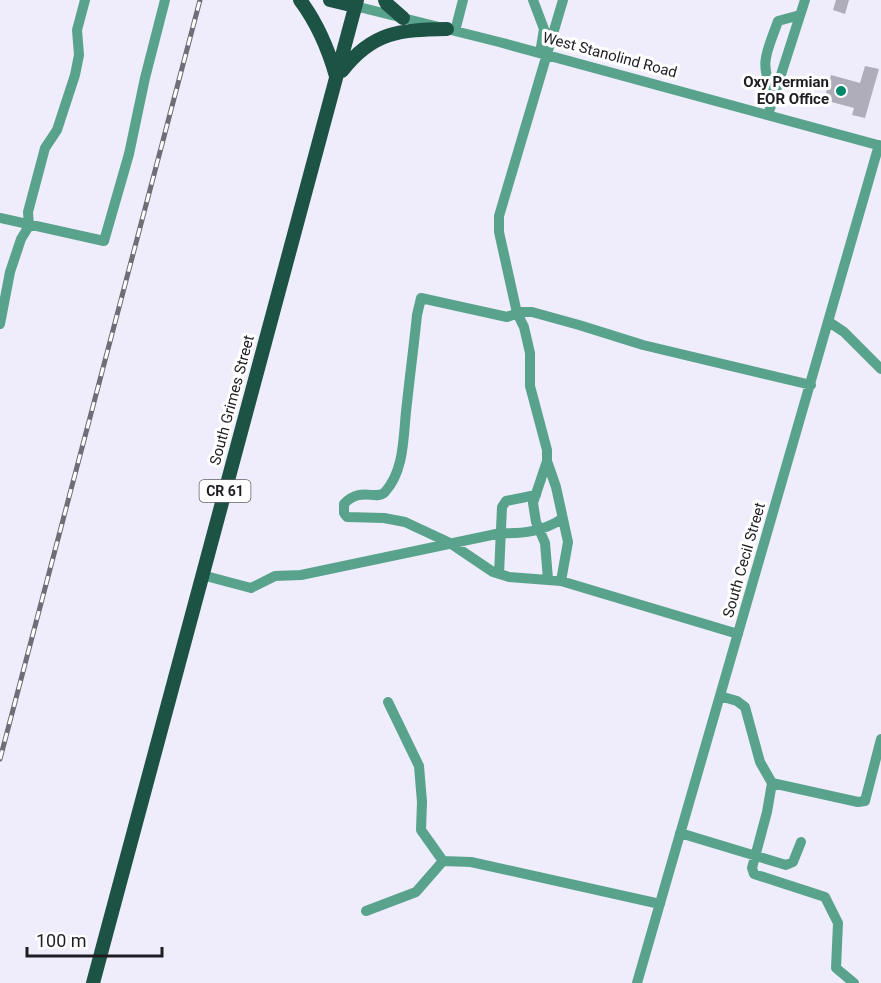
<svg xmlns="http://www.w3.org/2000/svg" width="881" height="983" font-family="Roboto,sans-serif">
<rect width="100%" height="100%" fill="#efedfb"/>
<path fill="#afadba" d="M836,0H849L845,14L833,10Z
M865,66L879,69L865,118L852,115L854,108L824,100L831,75L860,83Z"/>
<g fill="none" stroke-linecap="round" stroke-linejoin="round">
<path stroke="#59a38c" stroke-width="10" d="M533,0L544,29L540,53
M355,6L499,42L881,146
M455,31L463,0
M774,95C758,62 767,53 778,21L800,15
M768,115L805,0
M0,218L104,241L129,154L145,78L165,0
M829,322L844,332L881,369
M0,324L10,272L21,239L29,226L28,212L45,148L57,130L75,75L79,55L77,30L85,0
M547,461L556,487L568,542L561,581
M499,574L502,507L506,501L536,495
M202,575L251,588L275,576L301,575L501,533C524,534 543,531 562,519
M548,579L545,543L536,522L533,503L547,461V450L530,386V353L524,327L517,313L499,232V216L563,0
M738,634L561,581L509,577L493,572L450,543L405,522L384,518L347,517L344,513V504C361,486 376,501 385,492C406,469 403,431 407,403C410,374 414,345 417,315L421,298L507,317L521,312H532L579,325L643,345L811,385
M720,696L737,701L745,707L760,762L772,783L767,812L752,868L754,874L825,897L838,923L836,968L854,983
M388,702L419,766L422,802L421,830L443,861
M772,783L858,802L865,801L881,739
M680,833L786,865L793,862L801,842
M366,911L416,892L443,861L471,862L660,904
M637,983L879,145"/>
<path stroke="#1d5344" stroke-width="14" d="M300,0C318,24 328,48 336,76
M330,0L355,6
M385,0L387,4L403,18
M342,71C373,31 400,30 447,29
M93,983L357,0"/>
<defs>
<path id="rail" d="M0,759L200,0"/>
</defs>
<use href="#rail" stroke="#6f6e76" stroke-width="5"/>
<use href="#rail" stroke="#fff" stroke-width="3" stroke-dasharray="9" stroke-linecap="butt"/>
</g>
<circle fill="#04886c" stroke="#fff" stroke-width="2" cx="841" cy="91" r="6"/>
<g text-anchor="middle" stroke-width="6" stroke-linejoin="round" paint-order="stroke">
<rect fill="#fff" stroke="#626164" stroke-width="1.5" x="199.5" y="480" width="51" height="22" rx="4.5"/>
<g font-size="14" font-weight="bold" fill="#1e1d22">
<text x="225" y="496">CR 61</text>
</g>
<g font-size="15" fill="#1e1d22" stroke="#fff">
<text transform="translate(610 55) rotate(15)" y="5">West Stanolind Road</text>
<text transform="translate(232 400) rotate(-75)" y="5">South Grimes Street</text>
<text transform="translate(744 560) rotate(-74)" y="5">South Cecil Street</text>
</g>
<g font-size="15" font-weight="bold" fill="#1e1d22" stroke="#fff" text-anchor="end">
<text x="829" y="87">Oxy Permian<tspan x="829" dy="17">EOR Office</tspan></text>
</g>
</g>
<path d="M27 947v9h135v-9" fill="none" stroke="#1e1d22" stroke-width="3"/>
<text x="36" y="947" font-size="18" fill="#1e1d22" stroke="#ffffff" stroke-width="4.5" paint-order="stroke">100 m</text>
</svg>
